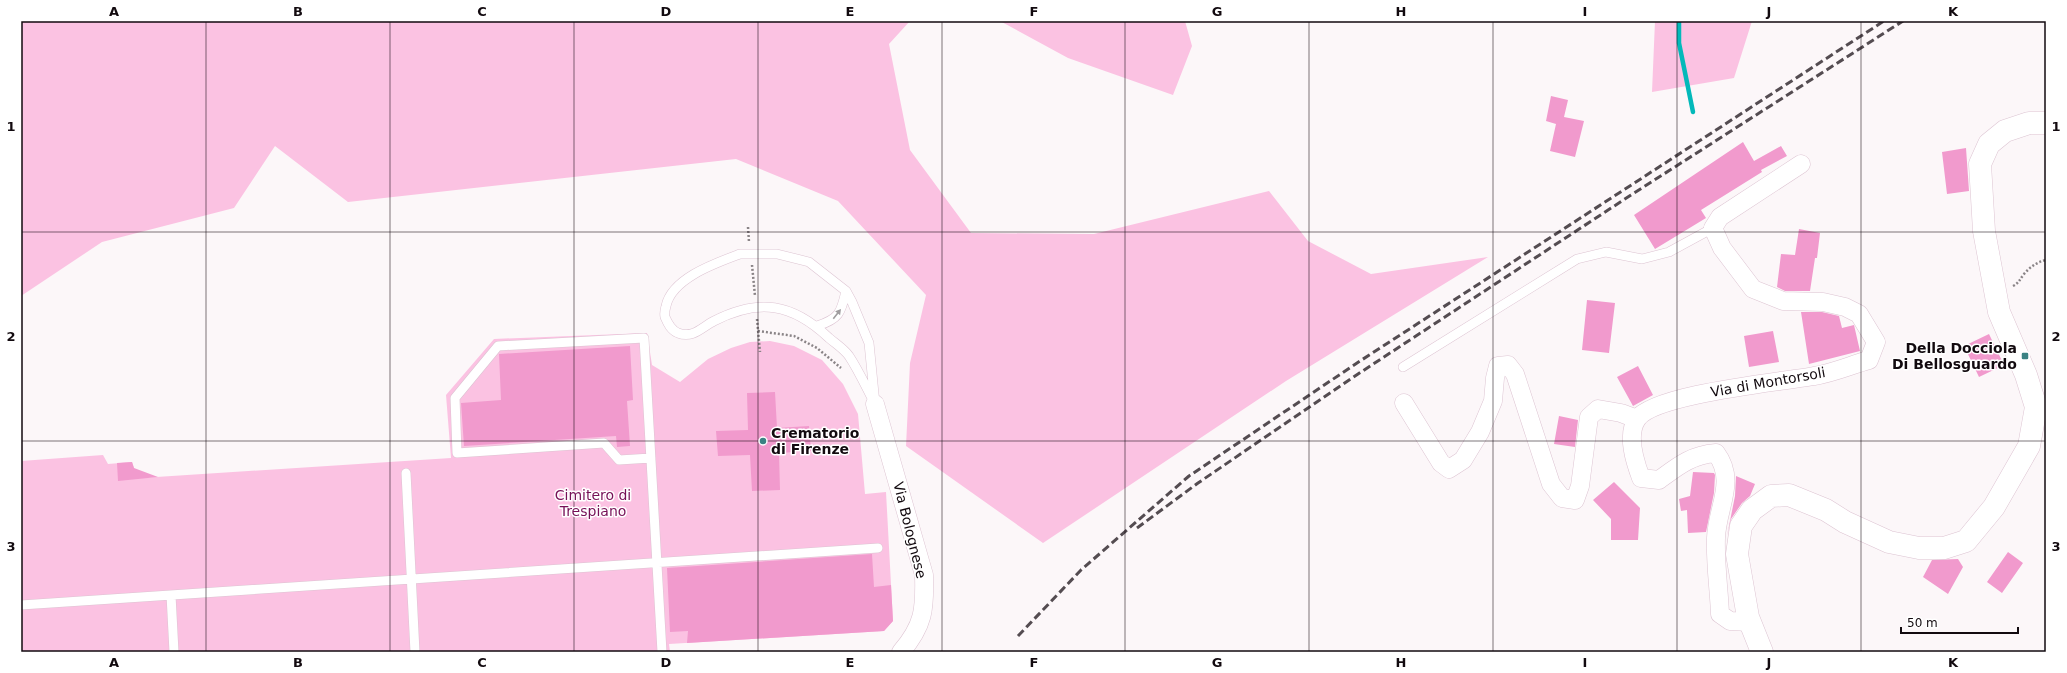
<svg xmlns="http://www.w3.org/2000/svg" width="2067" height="673" font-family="'DejaVu Sans',sans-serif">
<rect width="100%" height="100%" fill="#fcf7f9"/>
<path fill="#fbc2e2" d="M21,21H910L889,44L910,150L971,233L1094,234L1269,191L1308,241L1371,274L1488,257L1286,381L1043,543L906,446L910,363L926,295L838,201L736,159L348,202L275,146L234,208L102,242L21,296Z
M1000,21H1185L1192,46L1173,95L1068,58Z
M1655,21H1752L1734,78L1652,92Z
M647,333L652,365L680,382L708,359L731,348L750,342L770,341L794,346L822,360L843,384L858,414L865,494L886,492L893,621L884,631L669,644L670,652H21V461L103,455L108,464L132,462L134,468L141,478L451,458L446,395L494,339Z"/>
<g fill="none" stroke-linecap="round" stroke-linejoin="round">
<path stroke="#03b9ba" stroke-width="4.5" d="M1679,21V43L1693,112"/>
</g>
<path fill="#f19acd" d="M1551,96L1568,100L1564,117L1584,121L1575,157L1550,151L1556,124L1546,121Z
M1743,142L1754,161L1781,146L1787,156L1761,170L1762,172L1701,210L1706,218L1655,249L1634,215Z
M1966,148L1969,191L1947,194L1942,152Z
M1799,229L1820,233L1817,258H1815L1810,291H1785L1777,287L1781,254L1795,255Z
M1587,300L1615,303L1609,353L1582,350Z
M1801,312H1822L1839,316L1842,328L1854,325L1860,351L1809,364Z
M1773,331L1779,362L1749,367L1744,336Z
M1989,334L2004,365L1979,377L1964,346Z
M630,346L633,400L627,401L630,446L617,447L616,436L464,446L461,403L501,400L499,354Z
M1638,366L1653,395L1633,406L1617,377Z
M775,392L777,428L809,426L811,451L779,453L780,490L752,491L750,455L718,456L716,431L748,430L747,393Z
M1559,416L1578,420L1575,447L1554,444Z
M132,462L134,468L158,477L118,481L117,463Z
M1693,472L1714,473L1715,475L1714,493L1706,532L1688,533L1687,510L1681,511L1679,499L1690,496Z
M1736,476L1755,484L1750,496L1742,503L1731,519L1727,536L1735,496Z
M1614,482L1640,508L1638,540H1611V519L1593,500Z
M2008,552L2023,563L2002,593L1987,582Z
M872,554L874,587L891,585L893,621L884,631L687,643L688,631L670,632L667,568Z
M1958,559L1963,567L1948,594L1923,577L1932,560Z"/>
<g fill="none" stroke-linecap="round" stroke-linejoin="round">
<defs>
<path id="lane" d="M740,254H777L809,262L846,291L852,302L869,343L875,404C867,389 859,371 849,356C844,349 836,344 829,338C792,303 759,298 714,321C702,327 693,339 678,333C671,330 668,324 665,317C664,313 665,310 666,306C672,278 716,263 740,254Z
M817,326C839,319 841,313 846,291
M1403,367L1577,259L1606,252L1642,259L1669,252L1713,228
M651,458L619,460L604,443L457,453L455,398L498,346L644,338L662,652
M406,473L415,652
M171,595L174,652
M21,605L878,548"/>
<path id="street" d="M1404,403L1441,463L1449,469L1463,460L1480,432L1493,401L1495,378L1498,366L1508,365L1515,374L1551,484L1562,498L1575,500L1580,486L1589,417L1598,409L1621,413L1637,419
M875,404L924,575C925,609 924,625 901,652
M1750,622L1730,621L1720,614C1719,589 1715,563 1716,538C1717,507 1737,481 1716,453C1691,455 1678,466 1659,480L1641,478C1635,462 1626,435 1637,419C1654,394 1781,382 1814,376C1833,373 1851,365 1869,360L1876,342L1859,314L1845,307L1823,302L1783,301L1753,289L1722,248L1713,228L1720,217L1801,164"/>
<path id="secondary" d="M1762,652L1748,617L1737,554L1741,526L1752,510L1771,496L1789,495L1826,510L1845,522L1889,542L1919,548H1944L1966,541L1994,507L2029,446L2036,407L2026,375L1999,312L1984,231L1980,164L1989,144L2005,131L2029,123H2046"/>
</defs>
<use href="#lane" stroke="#ddc4d2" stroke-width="10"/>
<use href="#street" stroke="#ddc4d2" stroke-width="19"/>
<use href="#secondary" stroke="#ddc4d2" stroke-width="23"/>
<path stroke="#8a8487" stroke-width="2.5" stroke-dasharray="2 2" stroke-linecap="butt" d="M748,227L749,242
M752,265L755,296
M2013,286C2019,283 2020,279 2024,274C2030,267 2037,262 2046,260
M757,319L760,352
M758,331L794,336L817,348L841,368"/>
<use href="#lane" stroke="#fff" stroke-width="9"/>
<use href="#street" stroke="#fff" stroke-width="18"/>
<use href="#secondary" stroke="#fff" stroke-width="22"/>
<path stroke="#544c51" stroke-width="3" stroke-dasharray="8 4" stroke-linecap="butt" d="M1137,528L1198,483L1358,374L1631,195L1903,21
M1018,636L1081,570L1189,476L1357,363L1884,21"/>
</g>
<defs><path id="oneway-solid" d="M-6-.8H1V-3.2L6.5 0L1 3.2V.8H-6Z"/></defs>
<use fill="#a09d9f" href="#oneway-solid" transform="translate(837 314) rotate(-52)"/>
<path fill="none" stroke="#120a0f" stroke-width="1" stroke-opacity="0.55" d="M206,21V652M390,21V652M574,21V652M758,21V652M942,21V652M1125,21V652M1309,21V652M1493,21V652M1677,21V652M1861,21V652M21,232H2046M21,441H2046"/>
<g fill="#3a8283" stroke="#fff" stroke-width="1.5">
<rect x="2021" y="352" width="8" height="8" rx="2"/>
<circle cx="763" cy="441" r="4"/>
</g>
<g text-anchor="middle" stroke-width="3" stroke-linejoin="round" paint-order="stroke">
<g font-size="14" font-weight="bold" fill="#120a0f" stroke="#fff" text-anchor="end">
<text x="2017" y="353">Della Docciola<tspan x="2017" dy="16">Di Bellosguardo</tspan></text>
<text x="771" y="438" text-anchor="start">Crematorio<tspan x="771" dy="16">di Firenze</tspan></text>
</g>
<g font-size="14" fill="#120a0f" stroke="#fff">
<text transform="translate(1768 382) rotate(-10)" y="5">Via di Montorsoli</text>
<text transform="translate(910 530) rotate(76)" y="5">Via Bolognese</text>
</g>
<g font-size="14" fill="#761057" stroke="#fff">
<text x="593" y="500">Cimitero di<tspan x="593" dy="16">Trespiano</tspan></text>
</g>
</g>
<rect width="2067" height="673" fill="none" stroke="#ffffff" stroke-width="44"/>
<path d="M1901 627v6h117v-6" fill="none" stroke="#120a0f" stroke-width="2"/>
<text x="1907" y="627" font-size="12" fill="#120a0f" stroke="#ffffff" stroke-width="3" paint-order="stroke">50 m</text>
<rect x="22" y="22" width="2023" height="629" fill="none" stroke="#120a0f" stroke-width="1.5"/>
<g font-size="13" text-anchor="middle" font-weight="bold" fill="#120a0f">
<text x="114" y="16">A</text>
<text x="298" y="16">B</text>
<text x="482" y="16">C</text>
<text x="666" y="16">D</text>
<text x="850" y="16">E</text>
<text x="1034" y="16">F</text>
<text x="1217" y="16">G</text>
<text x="1401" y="16">H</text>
<text x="1585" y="16">I</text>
<text x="1769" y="16">J</text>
<text x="1953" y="16">K</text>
<text x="11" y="131">1</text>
<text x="2056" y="131">1</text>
<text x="11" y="341">2</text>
<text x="2056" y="341">2</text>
<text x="11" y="551">3</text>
<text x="2056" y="551">3</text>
<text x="114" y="667">A</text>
<text x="298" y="667">B</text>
<text x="482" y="667">C</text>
<text x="666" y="667">D</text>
<text x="850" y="667">E</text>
<text x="1034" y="667">F</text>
<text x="1217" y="667">G</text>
<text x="1401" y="667">H</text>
<text x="1585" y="667">I</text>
<text x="1769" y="667">J</text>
<text x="1953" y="667">K</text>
</g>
</svg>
